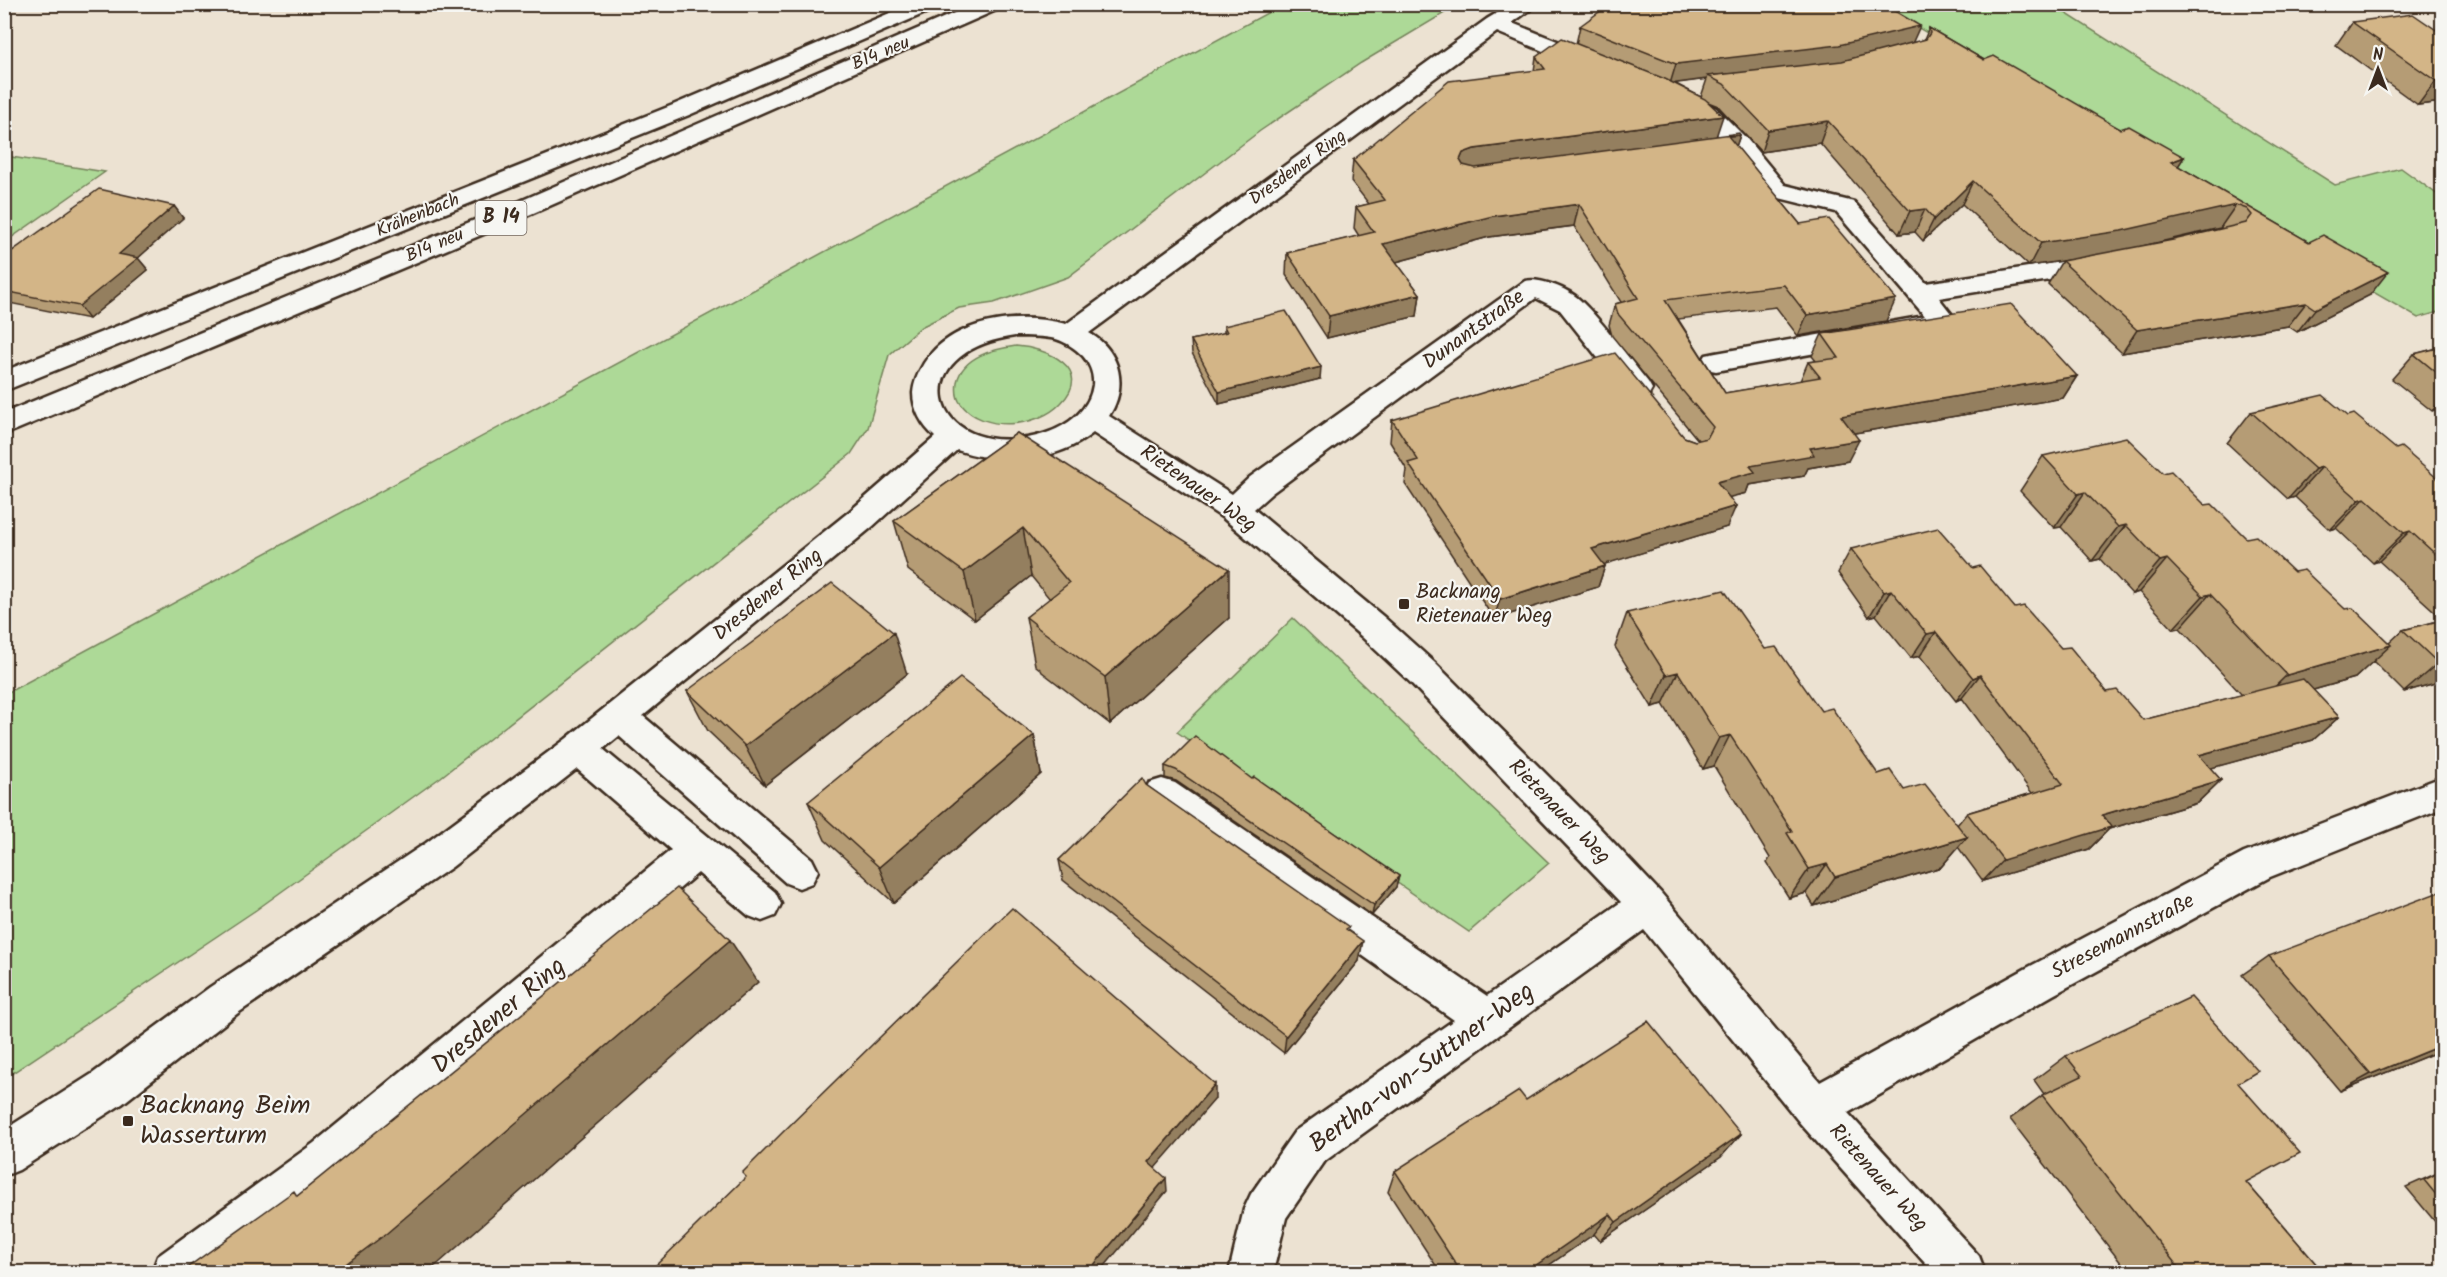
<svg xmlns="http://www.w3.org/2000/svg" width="2447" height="1277" viewBox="0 0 2447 1277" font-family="Kalam,sans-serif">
  <rect width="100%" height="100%" fill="#ece2d2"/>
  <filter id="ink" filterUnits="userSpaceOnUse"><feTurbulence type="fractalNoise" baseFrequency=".0167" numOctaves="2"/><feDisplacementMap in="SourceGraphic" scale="12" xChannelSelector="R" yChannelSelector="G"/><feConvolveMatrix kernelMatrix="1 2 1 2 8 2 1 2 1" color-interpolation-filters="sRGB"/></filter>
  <g filter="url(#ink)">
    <path fill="#add997" stroke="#74825a" stroke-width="1.5" d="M1432,5l16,6 -87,52 -101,68 -192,146 -74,26 -35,5 -38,19 -32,28 -21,73 -17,26 -410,323 -185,133 -251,168v-384l1277,-689z
      M1879,5h174l282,180 66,-17 41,30v113l-24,7z
      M5,156l100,16 -100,70z
      M1016,346c30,2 79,22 45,57 -23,25 -78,30 -100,1 -5,-6 -5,-15 -4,-22 6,-26 37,-33 59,-36z
      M1293,618l256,245 -80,69 -292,-200z"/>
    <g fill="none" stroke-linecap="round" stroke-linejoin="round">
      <g stroke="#3b2a1e" stroke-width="5">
        <path id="minor" d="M911,4h29l-3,4 -248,107 -685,276v-20l669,-266z
          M1512,4h26l-26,19 88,35 3,5 -3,5 -8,2 -8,-2 -87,-36 -408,301c32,18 39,54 20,83l123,78 18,-17 275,-196c14,-4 44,8 55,19 25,24 46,55 68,82l4,7 -4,7 -10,3 -10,-3 -68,-86 -24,-12 -264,195 -18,16 131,109 50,45 162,162 64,68 159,189 205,-113 219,-116 198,-76v31l-172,69 -217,118 -205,118 131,143 6,16h-52l-133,-149 -156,-193 -319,231 -39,57 -13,54h-44l15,-63 7,-15 44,-63 159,-111 -305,-215 -5,-11 5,-11 13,-4 13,4 312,213 134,-94 -210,-219 -50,-47 -138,-118 -130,-85c-38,30 -92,32 -136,17l-85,77 -229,189 169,143 6,12 -6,12 -13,5 -13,-5 -167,-147 -16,13 172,143 6,12 -6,12 -13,5 -13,-5 -51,-43 -354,300 -133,99h-59l6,-16 156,-113 357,-293 -94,-81 -125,98 -214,146 -116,91 -103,66 -15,6v-46l88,-56 118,-87 216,-144 140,-104 284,-228 85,-74c-13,-11 -22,-28 -22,-44 1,-11 5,-20 11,-30 28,-44 95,-51 142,-39l421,-305zM1015,336c13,0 28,0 41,3 10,3 20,10 27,17 7,8 11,19 10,29 -7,49 -82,65 -121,48 -34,-15 -42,-52 -12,-76 16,-13 35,-18 55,-21z
          M1684,94l32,14 31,31 38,46 69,17 72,81 173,-27 9,2 4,6 -4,6 -9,2 -160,26 18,23 -3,6 -10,3 -228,41 -10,-2 -4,-7 4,-7 10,-2 209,-37 -89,-104 -69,-17 -36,-46 -31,-31 -24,-12 -3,-5 3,-5z"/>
      </g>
      <g stroke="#3b2a1e" stroke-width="5">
        <path id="major" d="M975,4h29l-3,4 -479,210 -518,217v-22l500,-205z"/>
      </g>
      <use href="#minor" fill="#f6f6f2" fill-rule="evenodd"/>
      <use href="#major" fill="#f6f6f2" fill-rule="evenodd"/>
    </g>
    <path fill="#b59c74" stroke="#3b2a1e" stroke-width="1.5" fill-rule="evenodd" d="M2352,22l90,12v68l-24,3 -82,-60z
      M1580,26l333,17 11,-3 5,-12 55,32 136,69 64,28 -6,9 131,76 61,53 -73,37 -9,-6 -166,27 -74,-69 14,-23 15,-3 -48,8 -67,-62 -39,37 -8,-9 -16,2 -79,-91 -59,9 -43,-46 -10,-4 9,34 23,-1 -4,11 64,78 86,97 -88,15 -22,-29 -98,12 47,74 75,-12 8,-19 8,-1 -4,-5 10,-22 255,42 -14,22 -209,35 -6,28 -40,7 -4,8 -55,9 -3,8 -17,4 -2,30 -123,37 1,2 -7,21 -104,32 -89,-135 2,-14 -17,-28 2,-22 292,17 11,4 3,-1 -86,-104 -3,-11 6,-21 6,-2 -47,-76 -85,11 -93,25 24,32 -3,22 -90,22 -41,-63 1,-22 72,-17 -5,-8 2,-21 13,-3 -18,-23 2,-21 181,-89 2,-14 40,-13zM1707,79l-6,18 -27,-14zM2220,228h2l-49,12 -38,8z
      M174,206l9,12 -45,40 10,12 -59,49 -85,-17v-45z
      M1224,326l96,53 -101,25 -27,-51 -1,-13 33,-7z
      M2442,347v66l-5,-4 -5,2 -40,-32 22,-25z
      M2251,412l97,4 90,63 4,-1v140l-63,-57 -6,2 -37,-35 -6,2 -35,-33 -7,2 -61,-56z
      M1017,433l212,185 -119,106 -68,-52 -1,-2 -6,-5 -9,-48 24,-18 -19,-23 -56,44 -67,-50 -14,-49z
      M2043,456l120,17 42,32 41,33 99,71 44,34 14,-13 39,-10v61l-38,11 -31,-31 -18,17 -42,12 26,27 -26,23 -103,28 11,12 -24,23 -88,26 -20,20 -106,32 -25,-34 -17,20 -127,39 -8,-13 -17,5 -22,-35 3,-5 -56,-92 -11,3 -40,-65 -11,3 -37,-60 12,-34 138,36 113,125 26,16 53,35 10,-12 65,-20 -70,-95 -6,3 -36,-45 -9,2 -35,-43 -7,2 -31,-44 13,-24 122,19 42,40 46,40 46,44 36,28 99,-25 -62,-67 -7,1 -34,-37 -7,2 -32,-35 -8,2 -31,-34 -7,1 -34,-37z
      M907,674l-142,111 -57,-54 -21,-40z
      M1034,735l7,39 -147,129 -69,-63 -17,-38z
      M1165,766l87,13 147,97 -3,11 -24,28 -196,-134 -11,-3z
      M1146,785l202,146 11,30 -75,92 -221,-173 -4,-20z
      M2269,956l173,94 -102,41 -98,-116z
      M2066,1056l172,27 8,99 77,90h-195l-118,-153 34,-25 -10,-14z
      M1526,1100l215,34 -20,23 -121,84 -6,-7 -55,38h-99l-52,-80 7,-21z
      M2442,1171v59l-36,-43z"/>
    <path fill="#947f5e" stroke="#3b2a1e" stroke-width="1.5" d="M1920,26l-9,20 -79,19 -124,11 -1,3 -37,5 6,-20z
      M2442,80v22l-24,3 18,-24z
      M1723,116l-7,21 -256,37v-14l3,-7 11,-4z
      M1828,121l-8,22 -59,9 7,-22z
      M1740,135l-7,21 -5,-20z
      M2184,157l-14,22 1,-17z
      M1973,181l-11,23 -39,37 11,-22z
      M1579,204l-5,22 -85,11 -108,29 2,-22 110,-28z
      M2236,205l-16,23 -112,26 -79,12 12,-23z
      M174,206l9,12 -46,41 1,-1 10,12 -59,49 -10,-13 40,-52z
      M1925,209l-10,23 -16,2 11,-23z
      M2388,272l-18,23 -73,37 18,-23z
      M1420,294l-3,22 -90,22 2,-22z
      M1896,299l-10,22 -88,15 9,-21z
      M2306,303l-18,23 -166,27 15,-23z
      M1321,367l-1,12 -101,25v-12z
      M2077,376l-14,22 -232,39 10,-21z
      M2442,399v5l-5,5 -5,2z
      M1859,440l-11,21 -40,7 -4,8 -55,9 -3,8 -38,10 9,-21 33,-16 60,-18z
      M2322,467l-27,30 -7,2 27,-30z
      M2085,492l-24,35 -7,1 24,-34z
      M2365,498l-29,30 -6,2 29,-30z
      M1736,506l-9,21 -141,43 6,-21z
      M2126,525l-26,34 -8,2 26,-34z
      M1023,528l8,48 -56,44 -11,-48z
      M2410,531l-31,30 -6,2 31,-30z
      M2167,559l-28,33 -7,2 28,-33z
      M1605,566l-7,21 -104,32 6,-20z
      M1229,569v49l-119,106 -5,-47z
      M1891,590l-15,25 -7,2 15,-25z
      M2210,594l-30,34 -7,1 30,-33z
      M1936,632l-16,24 -9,2 16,-24z
      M894,633l13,41 -142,111 -20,-39z
      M2391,645l-36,33 -101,29 33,-32z
      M2442,662v19l-38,11 34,-29z
      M1678,672l-15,32 -11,3 14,-32z
      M1980,675l-18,23 -6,3 17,-23z
      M2339,717l-26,23 -138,38 24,-23z
      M1034,735l7,39 -147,129 -15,-36z
      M1730,735l-16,31 -11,3 16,-31z
      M2221,780l-24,23 -88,26 -20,20 -106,32 20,-21 99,-45z
      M1967,837l-26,30 -127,39 21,-29z
      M1827,864l-21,29 -17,5 20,-29z
      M1399,876l-3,11 -24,28 2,-10z
      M730,940l28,42 -319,281 -12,9h-92z
      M1363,941l-4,20 -75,92 2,-17z
      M2442,1045v5l-102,41 31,-17z
      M1215,1084v15l-66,76 -1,-13z
      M1741,1134l-20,23 -121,84 16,-19z
      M1166,1178l1,13 -67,81h-12z
      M1610,1214l-16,20 -55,38h-13z"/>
    <path fill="#d3b587" stroke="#3b2a1e" stroke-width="1.5" d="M1622,4h261l37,22 -81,19 -163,19 -96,-38 26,-19z
      M2413,14l29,20v46l-6,1 -84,-59z
      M1929,28l55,32 10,-4 126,73 9,-3 55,31 -13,5 138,80 14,-7 65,37 -73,37 -9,-6 -169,27 -75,-69 111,-21 73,-17 6,-8 -5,-6 -11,-4 -115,26 -80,12 -68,-62 -39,38 -9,-10 -15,2 -82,-90 -60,9 -44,-46 -16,-8 134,-15 84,-22 4,-6z
      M1562,38l103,41 40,20 18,17 -249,33 -11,4 -3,7 3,5 12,3 264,-35 1,2 -12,1 72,88 29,-5 67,80 -89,16 -23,-30 -119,15 60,93 95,-16 -12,-15 31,-4 -17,-24 189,-30 66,72 -236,40 18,24 -49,8 4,7 -64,11 5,6 -38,10 19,24 -144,43 13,17 -105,33 -92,-136 10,-3 -26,-40 223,-67 69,84 11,4 12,-3 6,-11 -95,-113 -3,-10 23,-6 -59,-94 -86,12 -110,28 37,50 -91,22 -42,-63 87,-21 -18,-25 29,-7 -32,-40 96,-79 96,-12 -9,-12z
      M99,189l75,17 -55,48 19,4 -59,48 -75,-15v-34z
      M1286,311l35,56 -102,25 -28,-52 36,-8 -3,-6z
      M2442,347v30l-28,-23z
      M2323,395l25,21 6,-2 42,35 5,-2 37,32 4,-1v82l-32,-29 -6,2 -39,-35 -6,2 -37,-33 -7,2 -64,-57z
      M1017,433l212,136 -124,108 -71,-52 1,-1 -9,-7 43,-34 -46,-55 -59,44 -70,-51z
      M2126,437l37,36 8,-2 34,34 7,-1 34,34 10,-2 38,36 10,-2 41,39 8,-1 38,37 -104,30 -77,-81 -7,2 -36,-37 -7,2 -34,-36 -8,2 -33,-35 -7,2 -35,-38z
      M1938,528l35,40 7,-2 35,42 9,-2 37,42 9,-1 37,45 10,-2 26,30 160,-41 36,38 -140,38 22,25 -119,35 9,12 -108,33 -36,-47 96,-29 -83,-109 -7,3 -37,-46 -9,2 -36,-44 -7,2 -33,-43z
      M832,583l62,50 -149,113 -58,-55z
      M1724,590l41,59 11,-2 45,64 11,-3 46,66 12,-4 14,20 21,-6 42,53 -132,40 -8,-13 -18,5 -22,-36 5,-2 -62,-96 -11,3 -41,-66 -12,3 -39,-62z
      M2442,620v42l-4,1 -35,-33z
      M960,678l74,57 -155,132 -71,-65z
      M1195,736l57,43 2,-2 86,60 1,-1 58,40 -25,29 -198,-135 -11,-4z
      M1142,778l4,7 203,142 -3,2 17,12 -77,95 -227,-176z
      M677,888l53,52 -343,293 -52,39h-154l113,-81 3,5z
      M2442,891v154l-71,29 -102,-118z
      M1012,908l203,176 -67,78 18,16 -78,94h-439l97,-95 -4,-4 44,-44z
      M2191,997l67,74 -20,12 62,70 -54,29 77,90h-141l-140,-177 40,-19 -16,-20z
      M1648,1021l93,113 -125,88 -6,-8 -84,58h-65l-66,-101 124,-80 7,9z
      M2442,1171v31l-18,-22z"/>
  </g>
  <g fill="#3b2a1e" stroke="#f6f6f2" stroke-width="2">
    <rect x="1398" y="598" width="12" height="12" rx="3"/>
    <rect x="122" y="1115" width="12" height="12" rx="3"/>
  </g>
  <g text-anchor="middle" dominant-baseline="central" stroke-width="4.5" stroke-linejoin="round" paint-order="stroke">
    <g font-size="18" fill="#3b2a1e" stroke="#f6f6f2">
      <text transform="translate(881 54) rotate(-23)">B14 neu</text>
      <text transform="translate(1298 168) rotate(-36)">Dresdener Ring</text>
      <text transform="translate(418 216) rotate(-22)">Krähenbach</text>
      <text transform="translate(435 246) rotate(-23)">B14 neu</text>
    </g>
    <rect fill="#f6f6f2" stroke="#73675e" stroke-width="1.5" x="475.5" y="201" width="51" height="34" rx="4.5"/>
    <g font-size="20" font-weight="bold" fill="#3b2a1e">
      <text x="501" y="218">B 14</text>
    </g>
    <g font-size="21" fill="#3b2a1e" stroke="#f6f6f2">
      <text transform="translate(1474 330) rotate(-36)">Dunantstraße</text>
      <text transform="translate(1198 489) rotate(35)">Rietenauer Weg</text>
      <text transform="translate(768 595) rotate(-39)">Dresdener Ring</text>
      <text transform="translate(1559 812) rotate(46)">Rietenauer Weg</text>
      <text transform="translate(2123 937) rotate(-28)">Stresemannstraße</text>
      <text transform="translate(1878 1178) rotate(48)">Rietenauer Weg</text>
    </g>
    <g font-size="21" fill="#3b2a1e" stroke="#f6f6f2" text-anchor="start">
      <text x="1416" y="592">Backnang<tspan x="1416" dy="24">Rietenauer Weg</tspan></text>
    </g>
    <g font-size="26" fill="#3b2a1e" stroke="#f6f6f2">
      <text transform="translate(499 1016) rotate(-40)">Dresdener Ring</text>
      <text transform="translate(1422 1068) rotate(-36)">Bertha-von-Suttner-Weg</text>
    </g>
    <g font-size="26" fill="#3b2a1e" stroke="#f6f6f2" text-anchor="start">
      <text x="140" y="1106">Backnang Beim<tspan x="140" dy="30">Wasserturm</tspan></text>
    </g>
  </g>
  <rect width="2447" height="1277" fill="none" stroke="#f6f6f2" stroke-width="24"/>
  <rect x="12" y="12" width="2423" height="1253" fill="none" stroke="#3b2a1e" stroke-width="2" filter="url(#ink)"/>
  <g transform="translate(2378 69)" stroke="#f6f6f2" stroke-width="4.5" paint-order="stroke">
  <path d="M0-4.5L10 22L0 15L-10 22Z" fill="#3b2a1e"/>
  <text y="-9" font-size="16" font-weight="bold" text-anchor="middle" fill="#3b2a1e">N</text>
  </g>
</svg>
